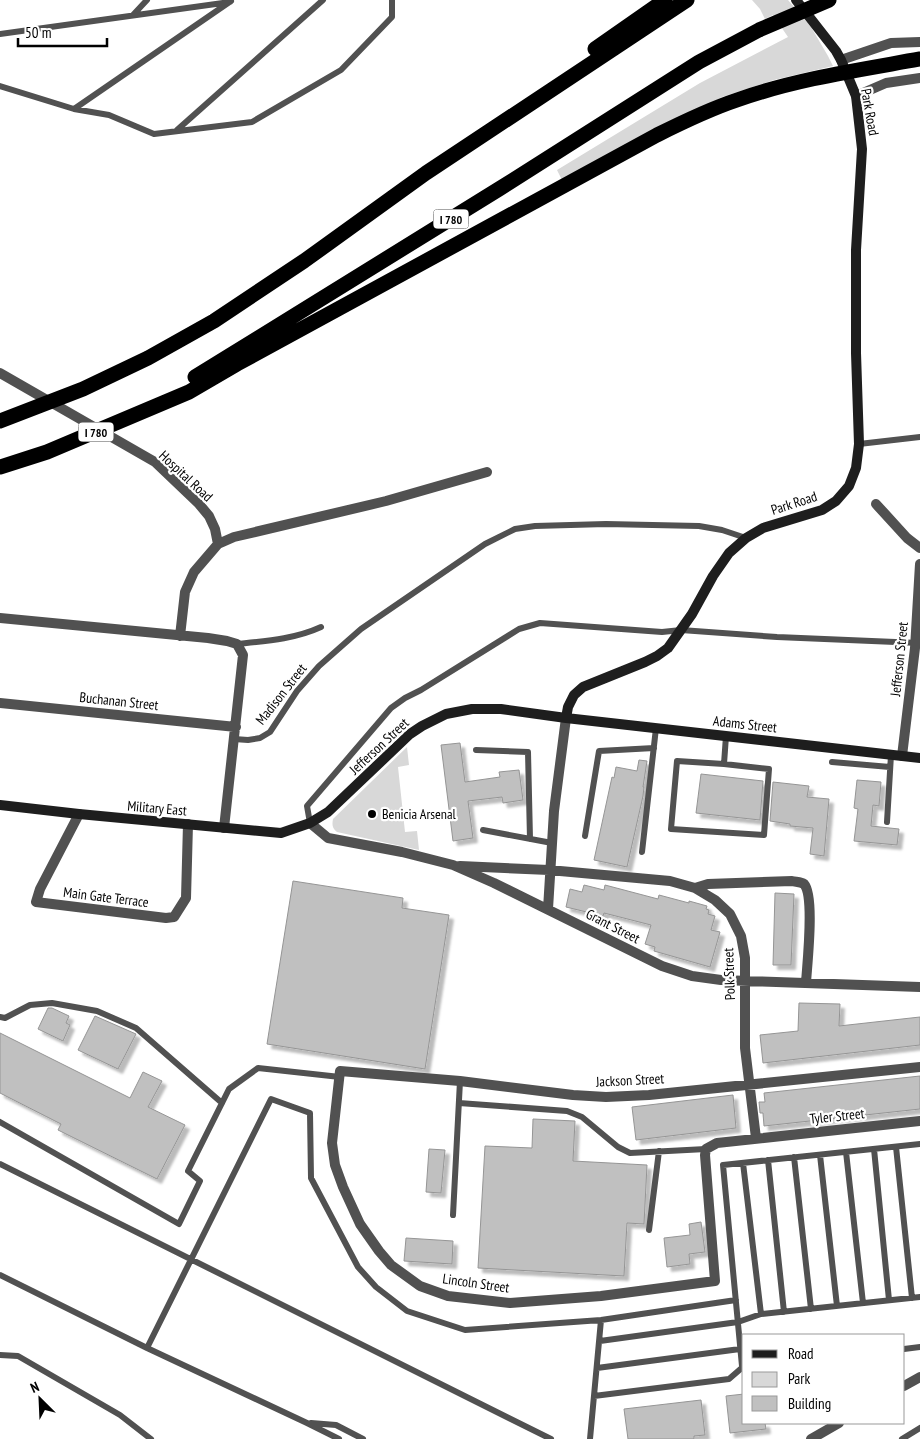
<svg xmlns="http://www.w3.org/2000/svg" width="920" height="1439" viewBox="0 0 920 1439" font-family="'PT Sans Narrow',sans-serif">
  <defs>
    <filter id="shadow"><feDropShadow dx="4.5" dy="4.5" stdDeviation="1" flood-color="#0004"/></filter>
  </defs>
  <rect width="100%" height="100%" fill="#fff"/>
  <path fill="#d8d8d8" d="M752,0h36l23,27 17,29 5,10 -59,14 -52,17 -160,83 -5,-10 143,-87 88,-46 -15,-22 -8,4 -5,-10z
    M407,747l2,18 -11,2 7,65 12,-1 2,19 -82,-18c-5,-4 -5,-7 -4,-13z"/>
  <path fill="#c0c0c0" stroke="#959595" filter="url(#shadow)" d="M460,743l5,39 35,-5 -1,-5 20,-2 4,30 -20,3 -1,-6 -34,4 5,37 -20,3 -12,-96z
    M639,760l8,1 -4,26h1l-1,9 -16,71 -33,-7 18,-83 2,1 2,-11 21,4z
    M701,774l62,7 -3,39 -64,-7z
    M857,780l24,2 -2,24 -6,-1 -2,21 28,3 -2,16 -43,-4 4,-32 -4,-1z
    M773,782l36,4 -2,11 22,2 -5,57 -14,-2 3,-26 -23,-2v-2l-20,-3z
    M293,881l110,17 -1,10 47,7 -24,154 -158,-25z
    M584,885l20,5 1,-5 53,14 1,-4 30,8v-2l18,5 -1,3 3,1 -1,4 7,2 -4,14 9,2 -10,35 -56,-16 1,-4 -10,-3 6,-19 -47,-12 -1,3 -37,-9 4,-18 12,3z
    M775,893l19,1 -3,71h-18z
    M799,1003l41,1 -1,22 81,-9v28l-157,18 -3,-28 38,-4z
    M48,1008h4l17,8 -3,7 4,2 -7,16 -25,-12z
    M95,1016l41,18 -18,35 -40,-19z
    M0,1033l130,65 13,-26 19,9 -14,26 37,18 -28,54 -99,-49 3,-6 -61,-31z
    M920,1076v33l-156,17 -1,-13h-3l-1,-11h6l-1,-9z
    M733,1095l3,33 -100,12 -4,-33z
    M533,1119l42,2 -2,40 74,4 -3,59 -17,-1 -3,53 -146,-8 7,-122 47,2z
    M429,1149l16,1 -4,43 -15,-1z
    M701,1222l4,30 -16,2 1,10 -23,3 -3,-29 26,-3 -1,-11z
    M406,1238l47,3 -1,23 -48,-3z
    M744,1394v29h21l1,6 -36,4 -4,-37z
    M701,1400l4,35 -11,1v3h-66l-4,-30z"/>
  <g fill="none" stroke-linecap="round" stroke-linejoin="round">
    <path stroke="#515151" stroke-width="6" d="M133,15l14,-15
      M0,34l230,-32
      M0,86l74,23 157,-108
      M74,109l35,6 45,19 98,-12 89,-52 51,-53v-17
      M177,130l146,-130
      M859,444l61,-7
      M237,644c29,-3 58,-5 84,-17
      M234,739l14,1 12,-2 10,-6 27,-41 22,-25 42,-37 124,-85 30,-15 20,-3 71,-2 93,2 23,4 24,8
      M476,750l52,2 2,87
      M832,762l58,5
      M724,764l45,5 -5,66 -93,-6 6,-68 47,3 2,-28
      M887,822l4,-67
      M310,823l-3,-17 84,-98 14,-10 16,-8 98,-61 21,-6 122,9 19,-2 96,7 142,6
      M483,830l69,13
      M585,836l14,-85 55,-3
      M642,852l14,-124
      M0,1017l5,1 25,-13 22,-2 45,8 39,17 86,75
      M459,1103l108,8 15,6 36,30 12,6 76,-4
      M0,1122l179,102 21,-43 -12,-10 41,-82 29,-21 82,9
      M896,1147l16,151
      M874,1149l15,151
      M846,1152l17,151
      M820,1155l17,151
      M794,1157l17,152
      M768,1160l16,152
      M743,1163l18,151
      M0,1164l551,275
      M453,1215l7,-134
      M649,1230l10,-79
      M0,1275l147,73 160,75 32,16
      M600,1341l138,-19 23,-8 159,-17
      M147,1348l124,-249 39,14 1,65 47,89 18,20 31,24 58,19 136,-10 135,-20
      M904,1349l16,-2
      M0,1355l18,1 102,59 31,24
      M742,1366l-19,-201 197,-21
      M597,1368l143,-19
      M594,1396l135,-17 15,-13
      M311,1423l25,2 27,14
      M590,1439l11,-119
      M902,1439l18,-11"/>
    <path stroke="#515151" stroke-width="10" d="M841,60l50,-17 29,-1
      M856,96l30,-13 34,-5
      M0,373l155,89 44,42 10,12 6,13 3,15
      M876,504l31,34 13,10
      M0,618l208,20 19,3 10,3 6,11 -19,173
      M180,636l5,-44 9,-20 24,-28 16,-7 152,-36 101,-29
      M0,703l236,24
      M902,756l13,-108 5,-84
      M79,814l-39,75 -4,13 130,16 8,-1 12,-19 2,-74
      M310,823l18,15 74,14 51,13 41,18 168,83 30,10 29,4 199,7
      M460,866l89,4 121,11 25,7 20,12 15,14 11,22 4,22v90l11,90
      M695,888l13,-4 84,-3c4,1 9,1 12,3 11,12 3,81 2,99
      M548,909l6,-98 12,-93
      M920,1067l-271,28 -43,2 -33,-2 -113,-14 -120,-10 -8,72 3,22 8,22 17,37 19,27 12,14 29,21 28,10 62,7 91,-7 114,-15 -10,-126 1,-6 11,-6 203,-22
      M904,1386l16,-9
      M811,1439l28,-16"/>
    <path stroke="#1e1e1e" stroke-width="10" d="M566,718l2,-11 6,-12 9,-8 62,-25 12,-6 11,-8 24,-34 21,-38 16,-23 17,-15 17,-10 59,-18 14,-9 13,-15 7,-18 3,-24 -3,-91v-103l6,-101 -6,-53 -15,-36 -5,-9 -40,-51
      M0,805l79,9 202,19 29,-10 18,-11 82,-78 12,-8 24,-12 26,-5h29l65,9 354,40"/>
    <path stroke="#000" stroke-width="15" d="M595,49l70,-49
      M195,377l304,-188 200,-127 60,-32 70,-30
      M0,421l83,-32 65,-31 66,-37 90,-60 122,-88 261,-173
      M0,467l47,-15 142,-60 48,-28 420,-229c26,-13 53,-26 80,-35 59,-21 122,-30 183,-41"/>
  </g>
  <circle fill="#000" stroke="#fff" stroke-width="2" cx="372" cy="814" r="5"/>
  <g text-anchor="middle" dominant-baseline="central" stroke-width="4.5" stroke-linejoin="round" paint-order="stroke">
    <g fill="#fff" stroke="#4c4c4c" stroke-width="1">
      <rect x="433.5" y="209.5" width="35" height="19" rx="4"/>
      <rect x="78.5" y="422.5" width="35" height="19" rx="4"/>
    </g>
    <g font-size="12" font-weight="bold" fill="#000">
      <text x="451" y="219">I 780</text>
      <text x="96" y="432">I 780</text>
    </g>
    <g font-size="14" fill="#000" stroke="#fff">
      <text transform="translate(870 112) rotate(80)">Park Road</text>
      <text transform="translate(186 476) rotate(43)">Hospital Road</text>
      <text transform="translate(794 503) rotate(-18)">Park Road</text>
      <text transform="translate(899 659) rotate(-84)">Jefferson Street</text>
      <text transform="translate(281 694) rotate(-52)">Madison Street</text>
      <text transform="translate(119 701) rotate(6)">Buchanan Street</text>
      <text transform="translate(745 724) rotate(6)">Adams Street</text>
      <text transform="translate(379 746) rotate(-43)">Jefferson Street</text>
      <text transform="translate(157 808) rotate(5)">Military East</text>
      <text transform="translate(106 897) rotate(7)">Main Gate Terrace</text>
      <text transform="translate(613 926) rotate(27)">Grant Street</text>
      <text transform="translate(729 974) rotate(-92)">Polk Street</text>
      <text transform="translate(630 1080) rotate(-3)">Jackson Street</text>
      <text transform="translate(837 1116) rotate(-6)">Tyler Street</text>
      <text transform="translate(476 1283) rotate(8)">Lincoln Street</text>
    </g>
    <g font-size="14" fill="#000" stroke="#fff" text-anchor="start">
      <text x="382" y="814">Benicia Arsenal</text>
    </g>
  </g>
  <rect x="742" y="1334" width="162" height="90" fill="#ffffff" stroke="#999999"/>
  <rect x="752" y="1350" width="25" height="8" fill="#1e1e1e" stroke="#999999"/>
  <text x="788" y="1359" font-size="15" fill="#000000">Road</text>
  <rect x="752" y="1372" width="25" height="15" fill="#d8d8d8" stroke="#999999"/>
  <text x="788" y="1384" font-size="15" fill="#000000">Park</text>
  <rect x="752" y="1396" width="25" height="15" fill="#c0c0c0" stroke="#999999"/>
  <text x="788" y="1409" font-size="15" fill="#000000">Building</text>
  <g transform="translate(40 1399) rotate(336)" stroke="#ffffff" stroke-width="4" paint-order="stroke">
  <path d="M0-4L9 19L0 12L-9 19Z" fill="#000000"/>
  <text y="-8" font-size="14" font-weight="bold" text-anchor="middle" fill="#000000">N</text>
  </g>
  <path d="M18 38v8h89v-8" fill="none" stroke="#000000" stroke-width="2.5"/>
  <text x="25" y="38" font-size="15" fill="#000000" stroke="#ffffff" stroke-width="4" paint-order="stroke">50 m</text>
</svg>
